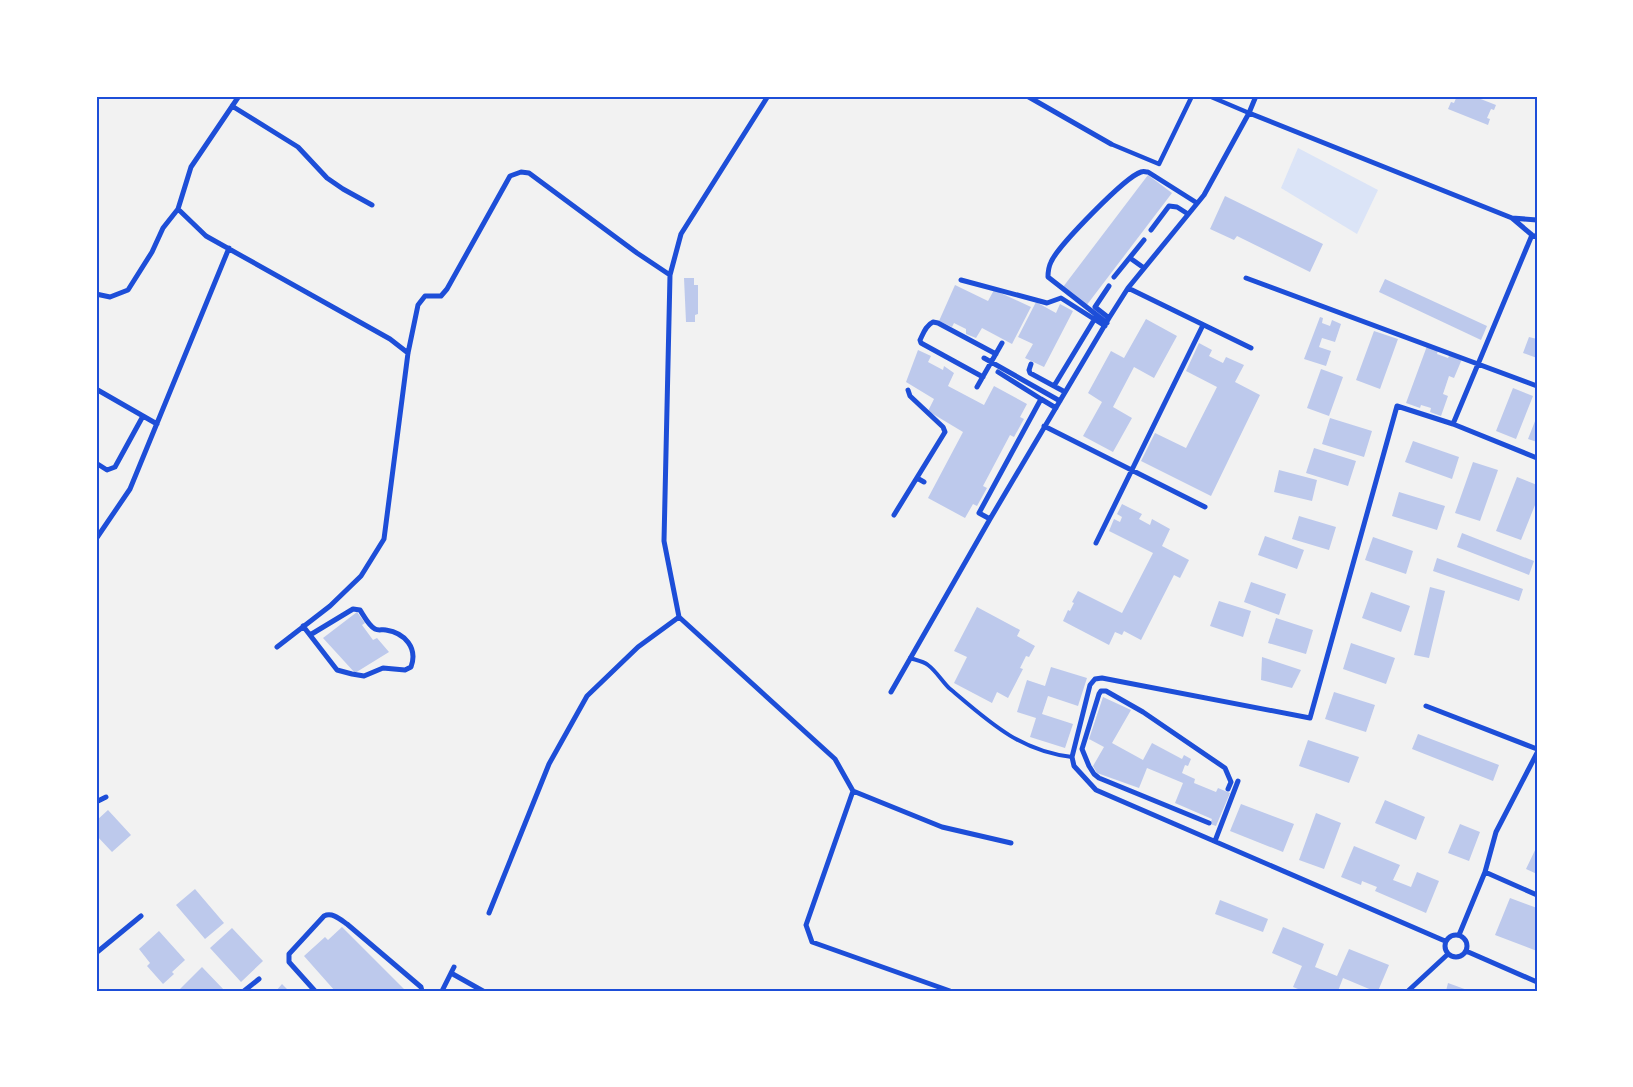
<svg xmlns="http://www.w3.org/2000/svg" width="1633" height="1087" viewBox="0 0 1633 1087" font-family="'Libre Baskerville',serif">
  <rect width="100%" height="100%" fill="#f2f2f2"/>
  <path fill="#dbe4f7" d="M1298,148l80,42 -21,44 -76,-46z"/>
  <path fill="#bdc9ec" d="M1457,96h16l23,9 -2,5 -3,-1 -4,9 3,1 -2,6 -40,-16 3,-7 3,1z
    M1148,175l24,18 -86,113 -23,-19z
    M1225,196l98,48 -13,28 -73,-36 -3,4 -24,-11z
    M684,278h10v7h4v29l-3,1v7h-9z
    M1385,279l102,47 -6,14 -102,-48z
    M955,285l33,16 6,-11 37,17 -19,37 -30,-16 -6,10 -10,-4v-5l-12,-6 -2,4 -13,-6z
    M1036,302l20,11 4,-9 13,7 -29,56 -19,-9 8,-14 -15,-7z
    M1320,317l3,1 -1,5 8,3 2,-6 9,4 -6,18 -13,-4 -3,9 12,4 -5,15 -22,-7z
    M1146,319l31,17 -23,42 -20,-11 -21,40 19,11 -19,34 -30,-16 19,-34 -14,-9 23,-42 13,7z
    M1374,331l24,8 -18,50 -24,-9z
    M1529,337l8,2v19l-14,-5z
    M1199,343l13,7 -3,6 14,7 3,-6 18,8 -9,17 25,13 -49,101 -70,-35 14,-28 31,15 31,-61 -31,-16z
    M1427,346l11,4 -1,4 11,4 2,-4 12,5 -8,19 -5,-2 -6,18 5,2 -7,20 -11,-4 1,-4 -10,-3 -1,3 -14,-5z
    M918,350l13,6 -3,6 15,8 1,-4 10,7 -6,13 36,19 10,-19 33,18 -7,13 4,2 -10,18 -4,-2 -27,51 4,2 -10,18 -4,-2 -8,14 -37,-20 35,-66 -35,-21 6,-12 -28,-17z
    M1321,369l22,8 -14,39 -22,-8z
    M1513,388l20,8 -17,43 -20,-8z
    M1537,416v26l-9,-3z
    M1330,418l42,13 -8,26 -42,-13z
    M1413,441l46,16 -7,22 -47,-17z
    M1314,448l42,13 -8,25 -42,-13z
    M1473,462l25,8 -18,51 -25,-8z
    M1279,470l38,10 -5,21 -38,-9z
    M1517,477l20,8v15l-16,40 -25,-9z
    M1399,492l46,14 -8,24 -45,-14z
    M1122,504l20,10 -3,5 11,6 2,-6 18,10 -8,17 27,14 -9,18 -6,-3 -33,65 -17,-9 -2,4 -7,-3 -6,13 -46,-24 5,-11 2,1 4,-8 -2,-1 6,-11 44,22 31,-60 -44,-22 5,-12 6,3 2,-5 -5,-3z
    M1299,516l37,11 -7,23 -37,-11z
    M1462,533l72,28 -5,14 -72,-28z
    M1265,536l39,14 -7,19 -39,-14z
    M1373,537l40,14 -7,23 -41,-14z
    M1437,558l86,31 -4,12 -86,-30z
    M1251,582l35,12 -7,21 -35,-13z
    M1430,587l15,4 -16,67 -15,-3z
    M1371,592l39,14 -9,26 -39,-14z
    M1219,601l32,10 -8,26 -33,-11z
    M977,607l43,23 -3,6 18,10 -6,11 -3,-1 -6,12 3,1 -15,29 -11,-6 -5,11 -38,-20 13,-26 -13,-6z
    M357,612l8,11 -3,2 11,15 4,-2 12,14 -34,21 -32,-35z
    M1276,618l37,12 -7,24 -38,-11z
    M1351,643l44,15 -9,26 -43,-15z
    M1262,657l39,13 -9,18 -31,-8z
    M1051,667l36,11 -9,28 -30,-10 -6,18 31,10 -8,24 -35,-11 6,-19 -19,-6 10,-32 18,6z
    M1334,692l41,13 -9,27 -41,-13z
    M1103,697l28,13 -19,33 31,17 9,-17 30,16 2,-4 7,4 -3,7 -3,-1 -3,8 13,6 -1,4 22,9 2,-4 12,5 -14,33 -6,-2 2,-5 -37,-16 8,-20 -36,-15 -8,20 -42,-15 -4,-7 11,-19 -15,-8z
    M1418,734l81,31 -6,16 -81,-32z
    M1308,740l51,17 -10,26 -50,-17z
    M1385,800l40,17 -9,23 -41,-17z
    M1241,804l53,20 -11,28 -53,-21z
    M108,810l23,25 -19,17 -16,-17v-14z
    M1316,813l25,10 -17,46 -25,-9z
    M1460,824l20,8 -11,29 -21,-8z
    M1354,846l46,19 -7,15 18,7 6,-15 22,9 -13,32 -51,-22 2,-4 -15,-6 -1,4 -20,-8z
    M1537,846v28l-11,-5z
    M195,889l29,34 -19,16 -29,-34z
    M1510,898l27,10v43l-42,-16z
    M1220,900l48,19 -5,13 -48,-18z
    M342,927l64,64h-71l-31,-35 21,-19 3,3z
    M1283,927l41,17 -9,23 22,9 12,-27 40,16 -11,26h-4l-31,-13 -5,13h-35l-10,-4 9,-21 -30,-13z
    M232,928l31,33 -22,21 -31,-34z
    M159,931l26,29 -13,12 2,2 -11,10 -16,-18 3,-3 -11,-14z
    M202,967l23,24h-47z
    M1448,983l22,8h-24z
    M282,984l7,7h-13z"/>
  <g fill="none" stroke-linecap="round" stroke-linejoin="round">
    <path stroke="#1d4ed8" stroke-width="4" d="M910,658c6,2 13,3 18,7 8,6 14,16 21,23 39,33 70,63 123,69"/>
    <path stroke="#1d4ed8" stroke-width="4.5" d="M1209,96l40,17
      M1111,144l48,20 33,-68"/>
    <path stroke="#1d4ed8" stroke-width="5" d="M239,96l-48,71 -13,42 28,27 184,103 18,14
      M768,96l-87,138 -11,41 -6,266 15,76 156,142 18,32 -47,134 6,17 138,49
      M1027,96l84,48
      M232,106l66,41 29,31 16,11 29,16
      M1249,113l263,105 20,17 5,2
      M1512,218l25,2
      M1151,230l18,-24 8,1 11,7
      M1130,258l14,10
      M1114,277l30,-37
      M1246,278l291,108
      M961,280l86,23 14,-5 44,28
      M1109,286l-14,21 14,11
      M1128,288l123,60
      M96,294l14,3 18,-7 24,-38 11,-24 15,-19
      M1107,323l-59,-46c0,-5 1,-11 3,-15 7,-16 74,-85 90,-90 3,-1 4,0 7,0l49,31
      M984,358l76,43
      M1031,364l-2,6 1,3 35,19
      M983,377l-62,-34 -1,-3c3,-6 6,-15 13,-18l5,1 58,31
      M1054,386l40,-66
      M977,387l25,-44
      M96,389l61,35
      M1041,399l15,9
      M1453,424l79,-189
      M1044,426l161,81
      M96,463l11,7 8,-3 28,-51
      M917,478l7,4
      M894,515l51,-83 -2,-5 -33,-31 -2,-6
      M990,519l-11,-6 62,-114 -43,-27
      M96,539l34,-50 99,-241
      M1096,543l107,-218
      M303,626l34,44 15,4 12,2 19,-8 22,2 6,-3c7,-19 -6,-34 -25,-37 -4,-1 -7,1 -11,-1 -6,-3 -11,-13 -15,-19l-7,-1 -43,26
      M277,647l53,-41 31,-30 23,-37 24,-186 10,-48 7,-9h16l6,-7 63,-113 11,-4 8,1 108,80 33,22
      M891,692l99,-173 119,-201 19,-30 76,-93 45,-82 7,-17
      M1426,706l111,43
      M853,791l89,36 69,16
      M96,802l10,-5
      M1209,823l-110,-45 -5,-4 -5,-8 -7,-17 17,-55 2,-3h5l37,21 82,56 6,14 -3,7
      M1215,841l23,-60
      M1485,872l52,23
      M489,913l60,-149 38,-68 51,-49 41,-30
      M1445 946a11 11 0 1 1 22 0a11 11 0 1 1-22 0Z
      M1459,935l26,-63 11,-40 41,-79
      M1445,941l-349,-151 -22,-24 -2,-9 18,-72 5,-6 7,-1 208,40 87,-312 56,18 84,34
      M1466,951l71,31
      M96,953l45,-37
      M451,973l32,18
      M244,991l15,-12
      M315,991l-26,-29v-8l35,-38c8,-4 16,3 23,8l74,63 1,4
      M442,991l12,-24
      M1408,991l40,-37"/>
  </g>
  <rect width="1633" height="1087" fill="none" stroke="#ffffff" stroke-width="195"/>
  <rect x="98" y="98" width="1438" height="892" fill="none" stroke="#1d4ed8" stroke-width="2"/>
</svg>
